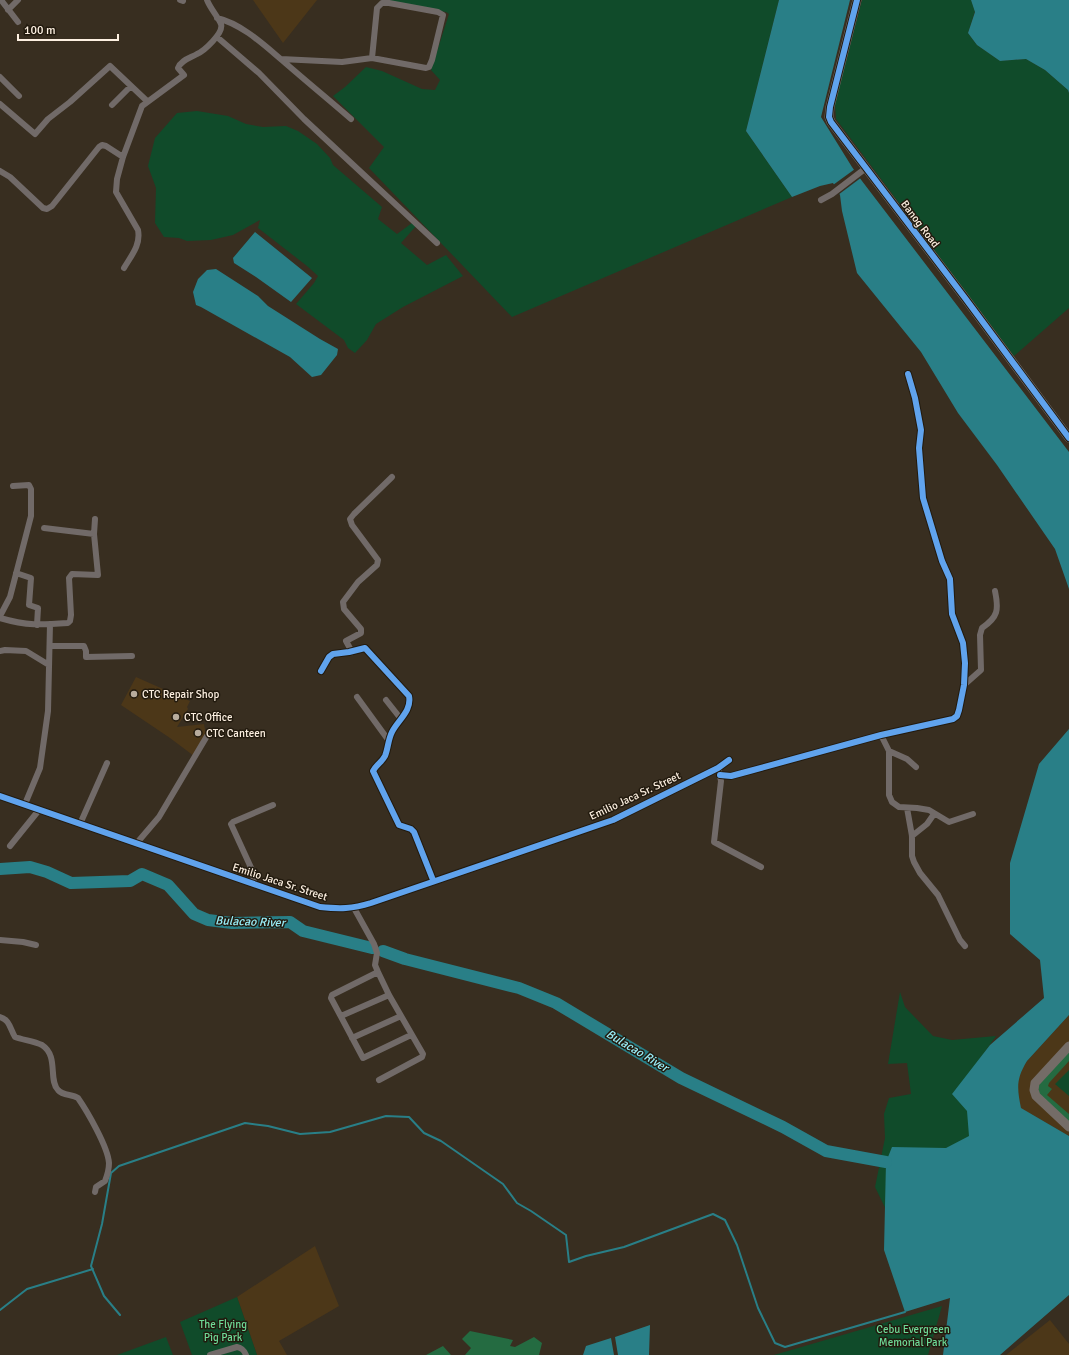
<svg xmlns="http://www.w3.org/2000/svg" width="1069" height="1355" viewBox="0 0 1069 1355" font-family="Signika,sans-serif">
  <rect width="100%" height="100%" fill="#382e20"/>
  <path fill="#4c3718" d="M253,0h64l-34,43z
    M136,677l54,24 -3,6 1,2 -11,18 27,-3 2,11 -12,21 -24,-18 -49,-33z
    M1069,1015v121l-49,-28 -3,-26 5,-13 5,-8z
    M315,1246l24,60 -60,35 8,14h-30l-20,-58z
    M1050,1320l19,24v11h-63z"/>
  <path fill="#104b2a" d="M386,0h393l-33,131 46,66 -280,120 -143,-149 15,-21 -51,-51 12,-9 21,-20 16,4 40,18 13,1 5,-10 -9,-10 18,-56 -3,-2 -60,-10z
    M862,0h109l4,11 -7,22 9,12 23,16 26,-2 19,11 23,20 1,3v215l-55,48 -178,-237 -1,-16z
    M197,111l31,5 18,8 17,3 23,-1 12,5 19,13 13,14 3,7 49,42 -4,12 19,15 15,-11 4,3 -15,17 26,22 19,-10 17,21 -60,31 -27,17 -9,16 -12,13 -7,-5 -4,-8 -48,-36 18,-21 4,-7 -11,-10 -49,-38 2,-8 -27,15 -22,5 -24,1 -8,-3 -15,-1 -9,-14 1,-35 -8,-22 7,-28 22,-25z
    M900,992l5,15 28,29 19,4 44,-4 -37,53 18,39 -82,100 -20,-41 10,-49 -1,-24 5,-16 22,-4 -4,-31 -19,1z
    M1069,1070v26l-14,-12z
    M237,1297l20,58h-65l-12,-33z
    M942,1306l-14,49h-154z
    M166,1337l7,18h-56z"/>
  <path fill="#246b41" d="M1069,1051v10l-20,22 -1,3 4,3 -5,6 22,19v8l-29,-26 -2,-8 2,-5z
    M470,1331l43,9 -3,6 5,1 19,-10 8,6 -3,12h-74l6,-7 -9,-9z
    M443,1346l8,9h-25z"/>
  <path fill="#297f87" d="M779,0h71l-29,117 31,50 10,14 207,271v137l-14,-40 -58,-84 -39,-52 -37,-61 -64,-79 -15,-62 -2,-16 -7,-12 -13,3 -28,11 -46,-66z
    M971,0h98v93l-1,-3 -23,-20 -19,-11 -26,2 -23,-16 -9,-12 7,-21z
    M255,232l57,46 -21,24 -35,-25 -22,-14 -1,-5z
    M216,269l42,27 10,10 52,33 18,10 -1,6 -16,20 -9,2 -22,-20 -89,-50 -5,-2 -3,-13 5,-13 9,-9z
    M1069,729v286l-42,46c-11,18 -10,27 -6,47l48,28v159l-69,60h-57l7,-57 -45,14 -21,-62 2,-88 6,-15 54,1 23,-12 -2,-25 -15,-17 38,-49 54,-47 -4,-38 -30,-26v-71l29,-99z
    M650,1325l-1,30h-31l-3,-18z
    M611,1338l3,17h-31l3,-9z"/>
  <path fill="#382e20" d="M855,169l7,8 -24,18 -5,-10z"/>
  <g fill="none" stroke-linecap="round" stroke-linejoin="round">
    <path stroke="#297f87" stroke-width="2" d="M0,1310l27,-21 66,-20
      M120,1315l-16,-19 -13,-30 11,-42 9,-51 8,-7 126,-43 23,3 32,8 30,-2 56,-16 23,1 15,16 17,8 62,43 14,19 14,8 35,24 3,27 17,-6 38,-9 89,-33 12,6 12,25 21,63 17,35 10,4 120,-35"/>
    <path stroke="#297f87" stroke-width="12" d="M0,869l30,-2 17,5 24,11 59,-2 12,-7 26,11 26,29 14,6 24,3 58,-1 13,9 69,17
      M383,951l22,8 114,29 37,15 125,75 102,49 43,24 60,11"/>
    <path stroke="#716a68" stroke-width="6" d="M1,0l17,22
      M180,0l3,1
      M8,10l10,-10
      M217,18c25,6 47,27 66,43 23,20 46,39 68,58
      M217,37l42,36 45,46 133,124
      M281,59l61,3 30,-4 54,10 3,-1 3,-7 11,-45 -5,-3 -49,-9h-7l-5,5 -5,50
      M0,77l19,19
      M0,104l35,30 13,-15 22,-17 40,-36 37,35
      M112,105l19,-19
      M0,171l10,6 33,31 4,1 5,-3 47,-59 3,-2 4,1 17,11
      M821,200l11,-6 34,-26
      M124,268c7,-12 17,-23 14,-38l-22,-38 1,-13 6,-22 19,-51 42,-31 -6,-7c3,-8 12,-10 19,-14 7,-3 27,-21 24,-30 -3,-7 -11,-16 -14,-24
      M44,528l50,6
      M16,573l15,5 -2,27 9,3 -1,17
      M0,616l10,-19 21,-81v-27l-2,-4 -16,1
      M0,618c27,8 41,7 68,5l2,-2 1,-6 -2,-37 3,-4 26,1 -4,-41 1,-15
      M50,646h34l2,5v6l46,-1
      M0,651l5,-1 21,1 23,14
      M352,652l-6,-11 15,-8v-4l-17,-20 -1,-7 15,-20 19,-17 1,-5 -26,-35 -2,-6 4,-5 38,-37
      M321,671l8,-14 4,-3 16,-2 16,-4 44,48c3,15 -11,24 -17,36 -4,8 -4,17 -7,24 -3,6 -9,9 -12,15l26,54 12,4 3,3 19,48
      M964,685l17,-15 -1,-35 2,-7c16,-11 17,-18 13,-37
      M357,697l32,44
      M386,700l15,19
      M881,735l8,16v44l3,7 7,5 18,1 12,2 20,12 24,-8
      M889,751l18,8 9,8
      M719,771l2,10 -7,61 47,25
      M720,775l11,1 15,-4 135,-37 72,-16 4,-3 2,-6 5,-25 1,-22 -2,-20 -11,-29 -2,-35 -8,-18 -19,-63 -4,-50 2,-18 -6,-32 -7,-24
      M0,796l320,111c20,2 32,2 51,-4l242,-83 105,-52 11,-8
      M25,804l15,-36 8,-57 2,-87
      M907,808l5,28v20l2,6 6,11 18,22 22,45 5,6
      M80,824l27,-61
      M912,836l15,-12 7,-10
      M136,844l23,-27 48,-81
      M10,846l29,-36
      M254,884l-1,-12 -22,-48 2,-2 40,-17
      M354,908l20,36 3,9 -2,12 3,7 11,23 34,59 -1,3 -43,23
      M0,940l23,2 13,3
      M378,972l-46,23 -1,3 32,60 48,-23
      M341,1016l48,-21
      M0,1017c10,3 10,12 15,20 8,3 19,4 27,8 17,11 6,35 16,45 5,6 14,4 20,8 9,13 30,49 31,65 0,6 -2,13 -4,18l-9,6 -1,5
      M352,1038l49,-22
      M210,1355l27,-8c5,1 7,3 9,8"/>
    <path stroke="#746c67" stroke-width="9" d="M857,0l-27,107 -1,10 2,5 134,176 104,140
      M1069,1046l-34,37 -1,7 2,6 33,31"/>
    <g stroke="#221a0e" stroke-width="8">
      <path id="cycleway" d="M857,0l-27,107 -1,10 2,5 134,176 104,140
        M321,671l8,-14 4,-3 16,-2 16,-4 44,48c3,15 -11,24 -17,36 -4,8 -4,17 -7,24 -3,6 -9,9 -12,15l26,54 12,4 3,3 19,48
        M720,775l11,1 15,-4 135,-37 72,-16 4,-3 2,-6 5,-25 1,-22 -2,-20 -11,-29 -2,-35 -8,-18 -19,-63 -4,-50 2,-18 -6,-32 -7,-24
        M0,796l320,111c20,2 32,2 51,-4l242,-83 105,-52 11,-8"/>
    </g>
    <use href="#cycleway" stroke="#60a3ed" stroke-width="6"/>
  </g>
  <g fill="#b8ac9d" stroke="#221a0e" stroke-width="1.5">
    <circle cx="134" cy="694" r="4"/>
    <circle cx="176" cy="717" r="4"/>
    <circle cx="198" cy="733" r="4"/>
  </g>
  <g text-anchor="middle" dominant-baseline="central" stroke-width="3" stroke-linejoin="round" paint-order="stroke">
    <g font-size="11" fill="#fdf0e1" stroke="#221a0e">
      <text transform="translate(920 224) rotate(53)">Banog Road</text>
      <text transform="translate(635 796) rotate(-25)">Emilio Jaca Sr. Street</text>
      <text transform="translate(280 882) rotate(18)">Emilio Jaca Sr. Street</text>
    </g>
    <g font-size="11" fill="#fdf0e1" stroke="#221a0e" text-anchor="start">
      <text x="142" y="694">CTC Repair Shop</text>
      <text x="184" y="717">CTC Office</text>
      <text x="206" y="733">CTC Canteen</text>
    </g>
    <g font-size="11" fill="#6eda97" stroke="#221a0e">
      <text x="223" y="1324">The Flying<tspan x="223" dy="13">Pig Park</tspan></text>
      <text x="913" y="1329">Cebu Evergreen<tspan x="913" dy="13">Memorial Park</tspan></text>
    </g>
    <g font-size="12" font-style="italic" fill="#99eef8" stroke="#221a0e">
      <text transform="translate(250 922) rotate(2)">Bulacao River</text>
      <text transform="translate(637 1051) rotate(31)">Bulacao River</text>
    </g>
  </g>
  <path d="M18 34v6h100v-6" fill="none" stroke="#fdf0e1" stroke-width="2"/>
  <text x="24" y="34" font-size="12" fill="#fdf0e1" stroke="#221a0e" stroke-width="3" paint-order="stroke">100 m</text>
</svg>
